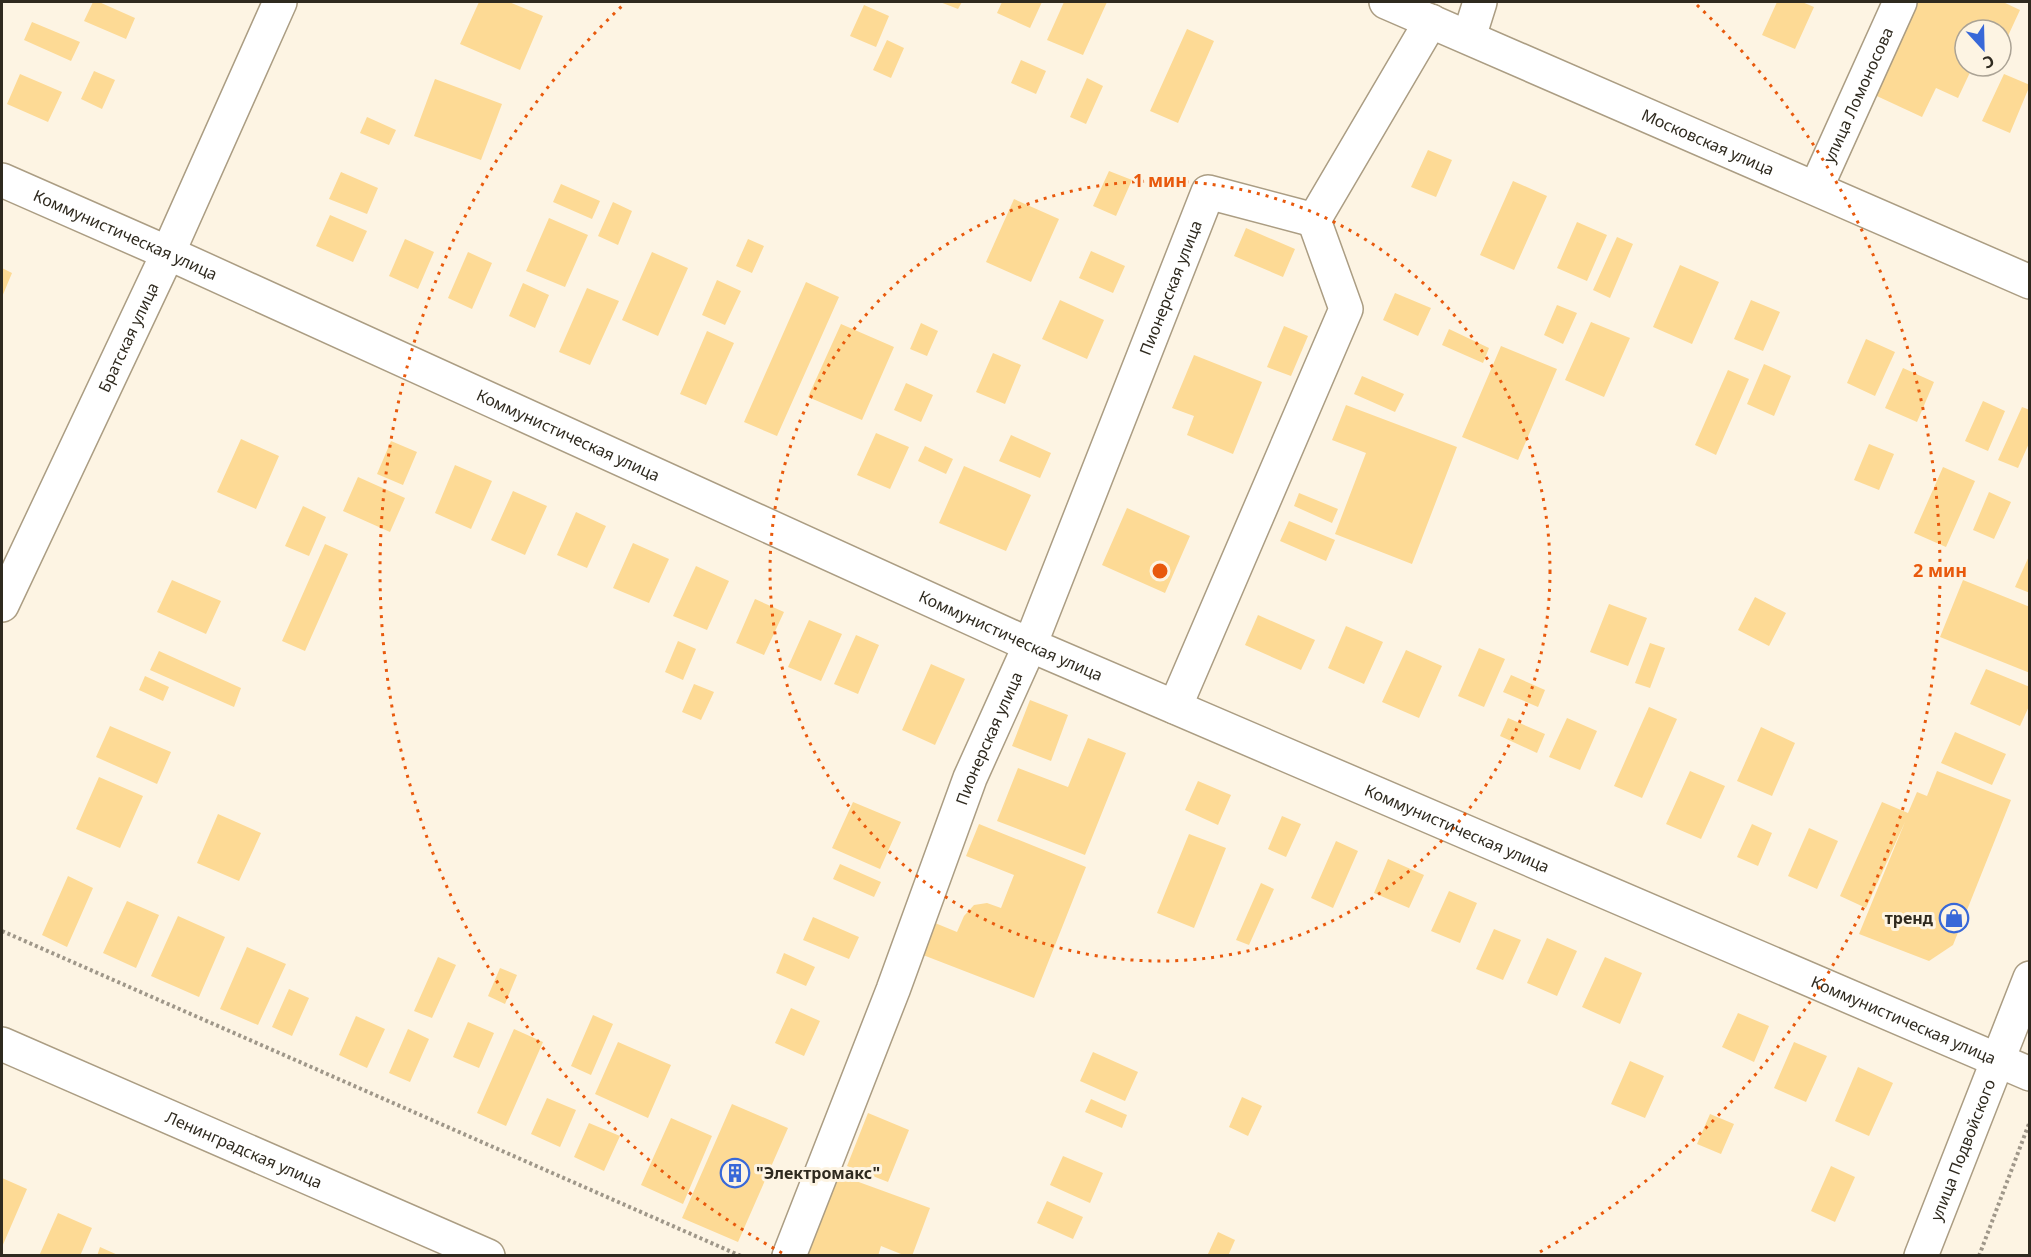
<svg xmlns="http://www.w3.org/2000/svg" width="2031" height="1257" viewBox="0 0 2031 1257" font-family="'Noto Sans',sans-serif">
  <rect width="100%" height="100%" fill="#fdf4e3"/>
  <path fill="#fdda95" d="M93,2h6l36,16 -9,21 -42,-18z
    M479,2h30l34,14 -23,54 -60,-26z
    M940,2h22l-4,7z
    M1002,2h40l-12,26 -33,-15z
    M1064,2h43l-24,53 -36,-15z
    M1777,2h25l12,5 -19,42 -33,-14z
    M1908,2h95l17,8 -19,41v-21h-36v36h8l-15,32 -22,-10 -14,29 -56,-26z
    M864,5l25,11 -13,31 -26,-11z
    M32,22l48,20 -9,19 -47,-21z
    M1187,29l27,12 -36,82 -28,-12z
    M887,40l17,8 -13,30 -18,-8z
    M1021,60l25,11 -10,23 -25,-11z
    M94,71l21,9 -13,29 -21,-10z
    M20,74l42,18 -14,30 -41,-18z
    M2004,74l26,11 -20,48 -28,-12z
    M1087,78l16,8 -17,38 -16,-7z
    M435,79l67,25 -21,56 -67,-24z
    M367,117l29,13 -7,15 -29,-12z
    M1428,150l24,10 -16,37 -25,-10z
    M1109,171l23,9 -16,36 -23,-10z
    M341,172l37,16 -11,26 -38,-15z
    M1513,181l34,15 -33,74 -34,-15z
    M561,184l39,17 -8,18 -39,-17z
    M1014,199l45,20 -28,63 -45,-20z
    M613,202l19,9 -14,34 -20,-9z
    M330,215l37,16 -14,31 -37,-16z
    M549,218l39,17 -23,52 -39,-16z
    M1577,222l30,13 -20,46 -30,-13z
    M1246,228l49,21 -12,28 -49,-21z
    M1617,237l16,7 -23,54 -17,-8z
    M405,239l29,13 -16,37 -29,-13z
    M748,239l16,7 -12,27 -16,-7z
    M1091,251l34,15 -12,27 -34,-15z
    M468,252l24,11 -20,46 -24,-11z
    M652,252l36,16 -30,68 -36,-16z
    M1680,265l39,17 -27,62 -39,-17z
    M2,268l10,5 -10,24z
    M717,280l24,11 -16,34 -23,-10z
    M806,282l33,15 -62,139 -33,-14z
    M523,283l26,12 -14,33 -26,-12z
    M587,288l32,13 -29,64 -31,-13z
    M1395,293l36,15 -13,28 -35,-16z
    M1060,300l44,20 -17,39 -45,-20z
    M1751,300l29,12 -17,39 -29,-12z
    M1557,305l20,8 -14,31 -19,-9z
    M1591,322l39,16 -26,59 -39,-17z
    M921,323l17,8 -11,25 -17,-7z
    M841,324l53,23 -32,73 -54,-23z
    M1284,326l24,10 -17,40 -24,-9z
    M1449,329l40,19 -6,15 -41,-18z
    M707,331l27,12 -28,62 -26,-11z
    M1866,339l29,13 -20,44 -28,-13z
    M1501,346l56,23 -39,91 -56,-23z
    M993,353l28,12 -16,39 -29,-12z
    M1194,355l68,27 -29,72 -46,-19 7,-19 -22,-8z
    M1764,364l27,12 -17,40 -27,-12z
    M1903,368l31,14 -17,40 -32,-14z
    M1728,370l21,9 -33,76 -21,-10z
    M1362,376l42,18 -9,18 -41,-18z
    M906,383l27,12 -12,27 -27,-12z
    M1983,401l22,10 -17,40 -23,-10z
    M1346,405l111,42 -45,117 -77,-30 31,-81 -34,-13z
    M2022,407l8,3v31l-12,27 -20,-8z
    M876,433l33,14 -19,42 -33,-14z
    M1011,435l40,18 -11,25 -41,-17z
    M241,439l38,17 -23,53 -39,-17z
    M391,441l26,11 -14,33 -26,-11z
    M1869,444l25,10 -15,36 -25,-10z
    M925,446l28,13 -7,15 -28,-13z
    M455,465l37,16 -21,48 -36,-16z
    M964,466l67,29 -25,56 -67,-28z
    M1943,467l32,14 -29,66 -32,-14z
    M358,477l47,21 -15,34 -47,-21z
    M513,491l34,15 -22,49 -34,-15z
    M1989,492l22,10 -17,37 -21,-9z
    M1299,493l39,16 -6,14 -38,-17z
    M303,506l23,11 -17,39 -24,-10z
    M1127,508l63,28 -25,57 -63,-28z
    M576,512l30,14 -19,42 -30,-13z
    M1289,521l46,19 -9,21 -46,-20z
    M633,543l36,16 -20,44 -36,-15z
    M325,544l23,10 -43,97 -23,-10z
    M2030,554v39l-15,-6z
    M696,566l33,15 -22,49 -34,-14z
    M172,580l49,21 -15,33 -49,-22z
    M1963,580l67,27v66l-90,-36z
    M1755,597l31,16 -17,33 -31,-16z
    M755,599l29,13 -20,43 -28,-12z
    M1609,604l38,14 -19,48 -38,-14z
    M1258,615l57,25 -14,30 -56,-25z
    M809,620l33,14 -21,47 -33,-14z
    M1346,626l37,16 -19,42 -36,-16z
    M856,635l23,10 -21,49 -24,-10z
    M678,641l18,8 -13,31 -18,-8z
    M1650,643l15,5 -15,40 -15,-5z
    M1479,648l26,11 -21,48 -26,-11z
    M1406,650l36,16 -23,52 -37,-16z
    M159,651l82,37 -7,19 -84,-37z
    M931,664l34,15 -30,66 -33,-15z
    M1986,669l44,18v17l-10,22 -50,-22z
    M1511,675l34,15 -7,17 -35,-15z
    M145,676l24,11 -6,14 -24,-11z
    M694,684l20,8 -13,28 -19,-8z
    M1030,700l38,15 -17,46 -39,-15z
    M1649,707l28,12 -35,79 -28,-12z
    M1508,718l37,16 -8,19 -37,-17z
    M1567,718l30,13 -17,39 -31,-13z
    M110,726l61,26 -14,32 -61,-27z
    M1761,727l34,16 -23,53 -35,-15z
    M1955,732l51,22 -14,31 -51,-22z
    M1088,738l38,15 -41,102 -88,-34 21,-53 50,19z
    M1690,771l35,15 -24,53 -35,-15z
    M1937,771l74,29 -58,145 -24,16 -70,-27 46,-112 -39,86 -26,-12 42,-94 26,11 9,-21 10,4z
    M99,777l44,19 -23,52 -44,-19z
    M1198,781l33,14 -13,30 -33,-15z
    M853,802l48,20 -21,47 -48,-21z
    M218,814l43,19 -22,48 -42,-18z
    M1282,816l19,8 -15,33 -18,-8z
    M979,824l107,43 -52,131 -111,-43 12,-32 22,9 7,-16 10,-11 13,-2 14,5 13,-33 -48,-19z
    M1752,824l20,9 -14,33 -21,-9z
    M1809,828l29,13 -21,48 -29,-13z
    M1189,834l37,14 -32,80 -37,-15z
    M1336,841l22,10 -25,57 -22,-10z
    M1388,859l36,16 -15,33 -35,-15z
    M840,864l41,18 -7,15 -41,-18z
    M68,876l25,12 -26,59 -25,-12z
    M1261,883l13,6 -25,56 -13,-5z
    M1449,891l28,12 -17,40 -29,-12z
    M127,901l32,14 -23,53 -33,-15z
    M178,916l47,21 -26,60 -48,-21z
    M813,917l46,20 -10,22 -46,-19z
    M1494,929l27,11 -18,40 -27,-11z
    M1547,938l30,13 -20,45 -30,-13z
    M247,947l39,17 -28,61 -38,-16z
    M784,953l31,14 -9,19 -30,-13z
    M438,957l18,8 -24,53 -18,-7z
    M1605,957l37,16 -22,51 -38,-17z
    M500,968l17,7 -12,29 -17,-8z
    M289,989l20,9 -17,38 -20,-9z
    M791,1008l29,13 -16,35 -29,-13z
    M1738,1013l31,13 -15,36 -32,-15z
    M593,1015l20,9 -22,51 -20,-9z
    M356,1016l29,13 -18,39 -28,-13z
    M468,1022l26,11 -15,35 -26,-11z
    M408,1029l21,10 -19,43 -21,-9z
    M514,1029l29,13 -37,84 -29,-13z
    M618,1042l53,23 -23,53 -53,-24z
    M1794,1042l33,14 -21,46 -32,-14z
    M1093,1052l45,20 -13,29 -45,-20z
    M1630,1061l34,15 -19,42 -34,-14z
    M1858,1067l35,16 -24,53 -34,-15z
    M1242,1097l20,9 -14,30 -19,-9z
    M547,1098l29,12 -16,37 -29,-13z
    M1091,1099l36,16 -5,13 -37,-16z
    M732,1104l56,24 -50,114 -56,-24z
    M868,1113l41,17 -21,52 -41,-16z
    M1710,1114l24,10 -13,30 -24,-10z
    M671,1118l41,18 -29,68 -42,-19z
    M589,1123l31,13 -16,35 -30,-14z
    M1063,1156l40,17 -13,30 -40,-18z
    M1831,1166l24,11 -20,45 -24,-11z
    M834,1173l96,35 -18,48h-6l-25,-10 -3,10h-75z
    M2,1178l25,11 -25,58z
    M1047,1201l36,16 -10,22 -36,-16z
    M58,1213l34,15 -12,28h-41z
    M1218,1232l17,8 -7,16h-21z
    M100,1247l20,9h-23z"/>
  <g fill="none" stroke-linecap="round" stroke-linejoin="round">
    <g stroke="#ab9d83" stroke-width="36">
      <g id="minor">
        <path id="s1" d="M1386,2l644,280"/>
        <path d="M1469,37l11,-35"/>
        <path id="s2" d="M2,180l166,73 862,392 1000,429"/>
        <path id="s3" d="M1816,188l84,-186"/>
        <path id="s4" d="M2,605l166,-352 112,-251"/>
        <path d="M1175,707l171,-398 -32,-89"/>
        <path id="s5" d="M2,1044l486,212"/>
        <path id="s6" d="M789,1256l104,-266 77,-212 60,-133 178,-453 106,28 117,-199"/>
        <path id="s7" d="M1921,1256l109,-278"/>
      </g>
    </g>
    <path stroke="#9f9789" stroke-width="4" stroke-dasharray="3 3" stroke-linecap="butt" d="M2,931l739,325
      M1979,1256l51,-135"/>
    <use href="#minor" stroke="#fff" stroke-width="33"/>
  </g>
  <g fill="none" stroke="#e8590c" stroke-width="3" stroke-dasharray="3 6">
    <circle cx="1160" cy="571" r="390"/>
    <path d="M782 1253A780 780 0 0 1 623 5M1697 5A780 780 0 0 1 1538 1253"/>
  </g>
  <defs>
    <g id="shop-ring" transform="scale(1.5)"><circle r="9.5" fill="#fdf4e3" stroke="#3868d8" stroke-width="1.5"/><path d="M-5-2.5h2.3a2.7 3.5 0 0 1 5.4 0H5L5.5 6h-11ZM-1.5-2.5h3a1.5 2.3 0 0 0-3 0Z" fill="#3868d8"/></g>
    <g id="building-ring" transform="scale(1.5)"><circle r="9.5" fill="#fdf4e3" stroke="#3868d8" stroke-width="1.5"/><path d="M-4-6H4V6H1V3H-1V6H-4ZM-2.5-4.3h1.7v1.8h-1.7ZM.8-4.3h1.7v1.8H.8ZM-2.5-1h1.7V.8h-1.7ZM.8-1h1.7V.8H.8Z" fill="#3868d8"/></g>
  </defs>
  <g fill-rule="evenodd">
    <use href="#shop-ring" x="1954" y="918"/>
    <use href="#building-ring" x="735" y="1173"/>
  </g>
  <g text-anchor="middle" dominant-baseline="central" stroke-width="6" stroke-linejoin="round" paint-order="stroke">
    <g font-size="16" fill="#2f2a1f" stroke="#fdf4e3">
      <text stroke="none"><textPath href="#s3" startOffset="102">улица Ломоносова</textPath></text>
      <text stroke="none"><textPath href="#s1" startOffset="351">Московская улица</textPath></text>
      <text stroke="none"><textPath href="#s2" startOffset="135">Коммунистическая улица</textPath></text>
      <text stroke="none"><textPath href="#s6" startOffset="1041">Пионерская улица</textPath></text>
      <text stroke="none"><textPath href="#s4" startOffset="296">Братская улица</textPath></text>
      <text stroke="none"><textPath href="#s2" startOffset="621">Коммунистическая улица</textPath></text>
      <text stroke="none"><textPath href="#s2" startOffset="1107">Коммунистическая улица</textPath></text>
      <text stroke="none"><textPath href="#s6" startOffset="555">Пионерская улица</textPath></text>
      <text stroke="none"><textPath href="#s2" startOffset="1593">Коммунистическая улица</textPath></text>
      <text stroke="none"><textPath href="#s2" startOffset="2079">Коммунистическая улица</textPath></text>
      <text stroke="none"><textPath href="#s5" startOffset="264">Ленинградская улица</textPath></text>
      <text stroke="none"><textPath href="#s7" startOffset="114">улица Подвойского</textPath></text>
    </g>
    <g font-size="16" font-weight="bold" fill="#2f2a1f" stroke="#fdf4e3" text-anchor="end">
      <text x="1933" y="918">тренд</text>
      <text x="756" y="1173" text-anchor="start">"Электромакс"</text>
    </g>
  </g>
  <circle cx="1160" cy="571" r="9" fill="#e8590c" stroke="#fdf4e3" stroke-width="3"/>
  <g font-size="18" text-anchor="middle" font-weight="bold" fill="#e8590c" stroke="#fdf4e3" stroke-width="6" stroke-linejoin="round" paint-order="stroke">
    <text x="1160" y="187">1 мин</text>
    <text x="1940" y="577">2 мин</text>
  </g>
  <rect width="2031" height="1257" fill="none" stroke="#2f2a1f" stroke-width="6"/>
  <g transform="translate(1983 48) rotate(158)"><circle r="28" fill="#fdf4e3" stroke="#aba395" stroke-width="1.5"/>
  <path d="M0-4.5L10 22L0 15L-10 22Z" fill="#3868d8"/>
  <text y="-9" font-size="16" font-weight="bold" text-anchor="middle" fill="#2f2a1f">С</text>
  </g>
</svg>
